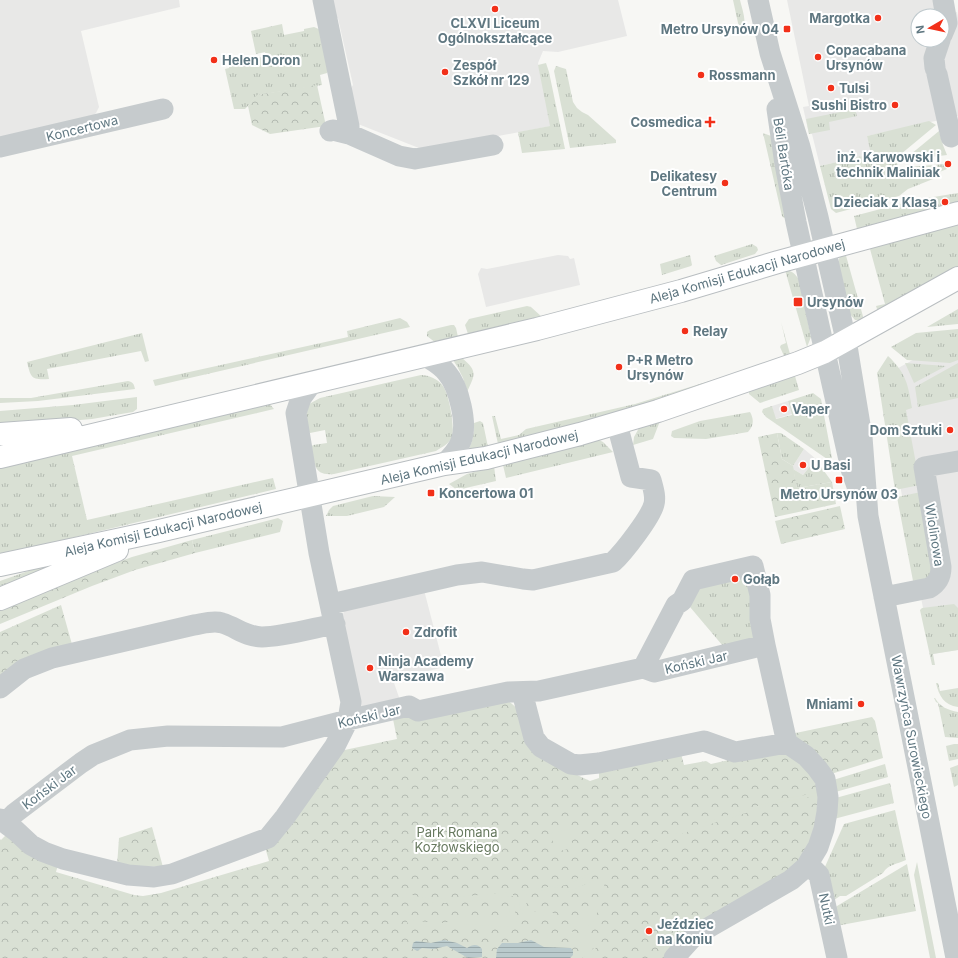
<svg xmlns="http://www.w3.org/2000/svg" width="958" height="958" viewBox="0 0 958 958" font-family="Inter,sans-serif">
  <defs>
    <pattern id="grass-tufts" width="24" height="20" patternUnits="userSpaceOnUse"><rect width="24" height="20" fill="#d9e0d4"/><path d="M3 7l-1-3M5 7V3M7 7l1-3M15 17l-1-3M17 17v-4M19 17l1-3" fill="none" stroke="#b3bab1"/></pattern>
    <pattern id="forest-crowns" width="20" height="18" patternUnits="userSpaceOnUse"><rect width="20" height="18" fill="#d9e0d4"/><path d="M2 6a3 3 0 1 1 6 0M12 15a3 3 0 1 1 6 0" fill="none" stroke="#b3bab1"/></pattern>
    <pattern id="water-rules" width="6" height="5" patternUnits="userSpaceOnUse"><rect width="6" height="5" fill="#bacacc"/><path d="M0 2.5h6" fill="none" stroke="#9aa9ab"/></pattern>
  </defs>
  <rect width="100%" height="100%" fill="#f7f7f4"/>
  <path fill="#e8e8e7" fill-rule="evenodd" d="M0,0h179l1,7 -99,24 18,76 -3,6 -4,4 -92,21z
    M330,0h288l9,36 -69,16 -15,-1 -5,12 13,63 -127,24 -66,-26 -8,-34 3,-5 -15,-67 -4,1z
    M787,0h162l3,14 5,-2 1,6v98l-91,20 5,18 -52,12 -8,-32h-3l-6,-27 6,-1zM918,16h24v24h-24z
    M558,255l10,1 2,3 4,-1 6,27 -94,22 -8,-33 3,-6 6,1z
    M958,335v315l-26,4 -25,-128 -25,-149z
    M788,401l4,13 -17,5 -3,-13z
    M804,449l12,10 3,5 -8,1 -8,10 -10,-6v-3z
    M424,590l20,77 -51,13 8,23 -40,4 -4,-5 -17,-78 4,-13z"/>
  <path fill="url(#grass-tufts)" d="M733,0h7c2,9 9,26 0,32z
    M282,24l2,11 20,-4v-2l10,-2 7,3 8,40 -2,3 -7,2 2,10 -64,10 -13,14h-11l-9,-40 4,-1v-4l37,-8 -1,-4 -9,2 -5,-23z
    M546,63l3,9 16,77 -43,4 -4,-21 32,-6 -12,-61z
    M556,66l10,3 7,33 4,6 5,4 6,3 28,25v3l-46,5 -16,-77z
    M855,109l2,7 -28,6 1,8 -21,4 -3,-15z
    M929,121l7,4 -41,34 4,9 46,-4 2,5 -15,6 1,4 -25,10 -9,7 -63,17 -5,-4 -11,-43 51,-12 -4,-18z
    M763,133l8,3 16,82h-3l-2,-2z
    M958,193v9l-101,27 -3,-13 61,-16z
    M958,223v43l-80,46 -2,-6 9,-2 -15,-55 -7,1 -1,-3z
    M752,244l5,3 1,3 -3,4 -34,11 -5,-4 -2,-5z
    M845,252l19,68h-9l-5,-6 -12,-50 2,-9z
    M690,255l2,10 -1,1 -29,9 -2,-11z
    M785,270c7,1 10,3 14,10l12,57 -4,10z
    M527,306l4,1 11,10 -74,17 -3,-9 4,-6z
    M958,309v15l-31,3z
    M400,318l7,4 3,5 -255,59 -2,-6 195,-43 -1,-6z
    M781,322l9,32 -135,48 -87,25 -70,17 -6,-28h3l6,23 18,-4 7,-6 109,-25 110,-34 39,-14 -4,-9 1,-2 5,-2z
    M451,325h3l2,3 2,9 -22,6 -9,-7v-4l3,-2z
    M958,329v31l-8,3 -43,-3 -16,-13 25,-14z
    M142,333l7,28 -4,1 -4,-11 -94,18 2,10c-18,1 -18,-1 -22,-17z
    M888,356c18,17 20,28 24,52l-6,2 14,75 -25,5 -18,-117z
    M462,358c16,13 13,17 5,34l-4,-14 -5,-10 -5,-8z
    M905,363l41,3 -32,17z
    M958,363v35l-40,9 -3,-20z
    M421,375c8,0 17,4 22,11 6,8 12,41 9,51 -3,7 -10,10 -16,14l-102,23c-21,2 -19,-10 -23,-27l2,-2 14,-2 -2,-13 -15,3 -1,-1 -3,-16 3,-12 11,-6z
    M795,376l4,14 -39,13 -11,-9v-2z
    M128,381c5,1 6,3 7,8l-97,12 -38,2v-5h31z
    M813,393l8,6 11,59 -5,1 -61,-42 -4,-5 1,-3 9,-3 4,13 16,-4 -4,-14z
    M137,397v12l-4,3 -41,7 -92,8v-16l73,-6z
    M268,402l6,7 -202,47 15,64 186,-42 3,11 -276,66v-89z
    M750,412c4,7 4,14 -2,20l-42,7 -32,-1 -3,-2 1,-5 28,-10z
    M480,421l3,2 5,24 -20,3c5,-8 6,-18 6,-27z
    M660,421l-7,18 -20,6 1,-8 5,-9z
    M777,433h4l23,16 -11,17 -11,-7z
    M599,440l4,2 10,10 -107,26 -3,-13z
    M819,464l13,18 -35,6 -4,-19 10,6 8,-10z
    M494,466l2,15 -39,9 -8,-6 18,-10z
    M921,492l14,73 -4,13 -18,3 -16,-84z
    M373,496l22,1 -11,10 -37,9h-21l3,-6 4,-4z
    M278,518l5,3 -3,11 -85,21 -3,-13z
    M72,558l-72,33v-10l34,-12z
    M751,575l10,68 -33,9 -38,-45 6,-23z
    M954,604l4,4v42l-25,4 2,11h-3l-12,-55 2,-2z
    M936,683h2l2,8 18,-3v19c-14,-2 -19,-11 -22,-24z
    M934,698h1c5,9 13,12 23,14v26l-13,-1 -7,-34 -2,-1z
    M954,744h4v15l-9,2 -3,-15z
    M885,764l3,13 -56,16 -2,-12z
    M958,765v20l-4,2 -4,-19z
    M890,783l4,20 -60,16 -2,-20z
    M895,810l11,50c-8,4 -18,4 -23,13l-37,23h-6l-9,6 -7,-33 20,-45z
    M907,864l9,47 -80,15 -4,-17z"/>
  <path fill="url(#forest-crowns)" d="M317,85l9,41 -56,8 -18,-9 -4,-19 9,-11z
    M777,433l5,26 11,7 4,22 35,-6 4,22 -61,13 -17,-80z
    M840,506l5,23 -64,15 -6,-23z
    M192,540l3,13 -60,17 -43,16 -92,38v-16l52,-22 80,-29z
    M61,605l12,43 -73,32v-48z
    M504,697l15,13 6,33 22,18 43,20 9,-3v-9l81,-19 4,15 22,-4 5,3 70,-16 33,22 9,32 -17,58 -139,98h-667v-119l1,1 8,-8 50,29 -3,11 78,23 9,1 18,-3 108,-32 -4,-14 70,-95 62,-13 -5,-25z
    M872,717l3,4 8,37 -52,16 -40,-40z
    M152,827l11,40 -46,-1 2,-28z"/>
  <path fill="#d9e0d4" d="M939,131l4,14 4,10 -40,5 -2,-1z
    M821,792v3l-44,8 -85,27 -40,16v-2l38,-17 87,-27z
    M569,829l4,19 -18,4 -4,-19z
    M917,862l19,96h-6l-16,-83z
    M595,871l2,2 -35,13 -43,10 -1,-4 2,-1 42,-6z
    M602,877l3,5 -3,12 -35,-2z
    M400,891l19,6 18,2 73,-7 3,2v2c-36,4 -77,13 -111,1z
    M526,900l1,9 3,2c11,2 27,-3 32,10l-7,-2v1l-7,-1v-3l-6,-1v2h-7v-2h-7v2c-8,-2 -8,-9 -9,-15z
    M509,903h5l3,23 -7,1 -48,-3 -18,3 -34,-1 -3,-4 -3,-18 3,1 2,9 5,7 31,2 17,-7 48,1z
    M600,903c-6,20 -8,29 -31,22l18,-9z
    M558,927l34,11 4,9 -4,11h-10l12,-10c-9,2 -12,-8 -21,-10 -4,-1 -9,0 -13,-2l-2,-3z
    M528,938c13,-1 25,-2 35,7l-18,1 -9,-5 -7,-1z"/>
  <path fill="url(#water-rules)" d="M444,940l13,3 10,5c6,-4 11,-4 15,1v8l-14,1 -21,-12 -14,3 -11,-1 -5,3 -5,-3 1,-5 3,-2 15,2z
    M531,940l13,7 27,1 2,3v4l-3,3h-74l1,-9 5,-6h16z"/>
  <g fill="none" stroke-linecap="round" stroke-linejoin="round">
    <g stroke="#b9bec1" stroke-width="24">
      <path id="major" d="M0,434l71,-5
        M0,457l537,-128 144,-38 97,-29 180,-49
        M0,565l159,-34 285,-67 42,-6 94,-24 78,-23 140,-48 27,-11 133,-74
        M0,599l117,-49"/>
    </g>
    <path stroke="#c6cbcd" stroke-width="21" d="M323,0l26,126v8
      M758,0l12,53 30,94 18,70 28,123 16,97 6,79 88,442
      M942,35l5,-12 -4,-23
      M935,68l-1,-10 6,-18
      M937,74l14,63
      M777,109l8,55 11,58 55,247 7,20
      M330,131l3,-1 16,4 50,22 16,3 78,-14
      M0,147l163,-38
      M425,356c8,5 16,9 22,17 12,14 21,51 14,68 -3,9 -10,16 -17,23
      M884,597l45,-9c9,-5 12,-11 12,-21l-17,-100 34,-6
      M331,604l126,-29 25,-3 41,7 10,1 80,-18c10,-9 38,-45 41,-58 2,-8 -1,-16 -3,-24l-20,-3 -14,-53
      M765,645l22,98
      M0,688l24,-19 28,-11 142,-33c8,-1 19,-5 28,-2 14,4 24,14 40,14 20,0 52,-9 73,-13
      M522,692l12,46 7,9 30,17 8,1 20,-2 105,-22 31,11 52,-9 19,13 11,12 8,11 3,18 -1,15 -3,17 -6,18 -12,20 -15,13 -97,56 -20,22
      M0,819l16,12 15,14 13,7 19,7 65,16 26,2 18,-3 96,-36 17,-21 50,-71 13,-26 3,-18 -32,-149 -23,-140 5,-15 11,-15
      M5,823l10,-10 66,-50 12,-8 37,-15 38,-4 114,1 66,-17 61,-14 9,5 90,-19 31,-1 104,-23 11,4 111,-27 -5,-26v-24l-7,-29 -60,14 -11,21 -6,4 -33,63
      M806,867l8,3 5,5 18,83"/>
    <use href="#major" stroke="#fff" stroke-width="22"/>
  </g>
  <g fill="#f23019" stroke="#fff" stroke-width="1.5">
    <circle cx="495" cy="9" r="4"/>
    <circle cx="878" cy="18" r="4"/>
    <rect x="783" y="25" width="8" height="8" rx="2"/>
    <circle cx="818" cy="57" r="4"/>
    <circle cx="214" cy="60" r="4"/>
    <circle cx="445" cy="72" r="4"/>
    <circle cx="701" cy="75" r="4"/>
    <circle cx="831" cy="88" r="4"/>
    <circle cx="895" cy="105" r="4"/>
    <path d="M708 116h4v4h4v4h-4v4h-4v-4h-4v-4h4z"/>
    <circle cx="948" cy="164" r="4"/>
    <circle cx="725" cy="183" r="4"/>
    <circle cx="945" cy="202" r="4"/>
    <rect x="793" y="297" width="10" height="10" rx="2"/>
    <circle cx="685" cy="331" r="4"/>
    <circle cx="619" cy="367" r="4"/>
    <circle cx="784" cy="409" r="4"/>
    <circle cx="950" cy="430" r="4"/>
    <circle cx="803" cy="465" r="4"/>
    <rect x="835" y="476" width="8" height="8" rx="2"/>
    <rect x="427" y="489" width="8" height="8" rx="2"/>
    <circle cx="735" cy="579" r="4"/>
    <circle cx="406" cy="632" r="4"/>
    <circle cx="370" cy="668" r="4"/>
    <circle cx="861" cy="704" r="4"/>
    <circle cx="649" cy="931" r="4"/>
  </g>
  <g text-anchor="middle" dominant-baseline="central" stroke-width="4" stroke-linejoin="round" paint-order="stroke">
    <g font-size="13" font-weight="bold" fill="#5f7781" stroke="#fff" text-anchor="start">
      <text x="870" y="18" text-anchor="end">Margotka</text>
      <text x="495" y="23" text-anchor="middle">CLXVI Liceum<tspan x="495" dy="15">Ogólnokształcące</tspan></text>
      <text x="779" y="29" text-anchor="end">Metro Ursynów 04</text>
      <text x="826" y="50">Copacabana<tspan x="826" dy="15">Ursynów</tspan></text>
      <text x="222" y="60">Helen Doron</text>
      <text x="453" y="65">Zespół<tspan x="453" dy="15">Szkół nr 129</tspan></text>
      <text x="709" y="75">Rossmann</text>
      <text x="839" y="88">Tulsi</text>
      <text x="887" y="105" text-anchor="end">Sushi Bistro</text>
      <text x="702" y="122" text-anchor="end">Cosmedica</text>
      <text x="940" y="157" text-anchor="end">inż. Karwowski i<tspan x="940" dy="15">technik Maliniak</tspan></text>
      <text x="717" y="176" text-anchor="end">Delikatesy<tspan x="717" dy="15">Centrum</tspan></text>
      <text x="937" y="202" text-anchor="end">Dzieciak z Klasą</text>
      <text x="807" y="302">Ursynów</text>
      <text x="693" y="331">Relay</text>
      <text x="627" y="360">P+R Metro<tspan x="627" dy="15">Ursynów</tspan></text>
      <text x="792" y="409">Vaper</text>
      <text x="942" y="430" text-anchor="end">Dom Sztuki</text>
      <text x="811" y="465">U Basi</text>
      <text x="439" y="493">Koncertowa 01</text>
      <text x="839" y="494" text-anchor="middle">Metro Ursynów 03</text>
      <text x="743" y="579">Gołąb</text>
      <text x="414" y="632">Zdrofit</text>
      <text x="378" y="661">Ninja Academy<tspan x="378" dy="15">Warszawa</tspan></text>
      <text x="853" y="704" text-anchor="end">Mniami</text>
      <text x="657" y="924">Jeździec<tspan x="657" dy="15">na Koniu</tspan></text>
    </g>
    <g font-size="13" fill="#5f7781" stroke="#fff">
      <text transform="translate(82 128) rotate(-14)">Koncertowa</text>
      <text transform="translate(784 154) rotate(81)">Béli Bartóka</text>
      <text transform="translate(747 271) rotate(-16)">Aleja Komisji Edukacji Narodowej</text>
      <text transform="translate(479 457) rotate(-13)">Aleja Komisji Edukacji Narodowej</text>
      <text transform="translate(163 529) rotate(-13)">Aleja Komisji Edukacji Narodowej</text>
      <text transform="translate(935 535) rotate(81)">Wiolinowa</text>
      <text transform="translate(696 662) rotate(-13)">Koński Jar</text>
      <text transform="translate(369 716) rotate(-13)">Koński Jar</text>
      <text transform="translate(912 737) rotate(79)">Wawrzyńca Surowieckiego</text>
      <text transform="translate(49 787) rotate(-37)">Koński Jar</text>
      <text transform="translate(827 909) rotate(78)">Nutki</text>
    </g>
    <g font-size="13" fill="#67795f" stroke="#fff">
      <text x="457" y="832">Park Romana<tspan x="457" dy="15">Kozłowskiego</tspan></text>
    </g>
  </g>
  <g transform="translate(930 28) rotate(261)"><circle r="19" fill="#ffffff" stroke="#bfc9cd"/>
  <path d="M0-3L7 15L0 10L-7 15Z" fill="#f23019"/>
  <text y="-6" font-size="11" font-weight="bold" text-anchor="middle" fill="#5f7781">N</text>
  </g>
</svg>
